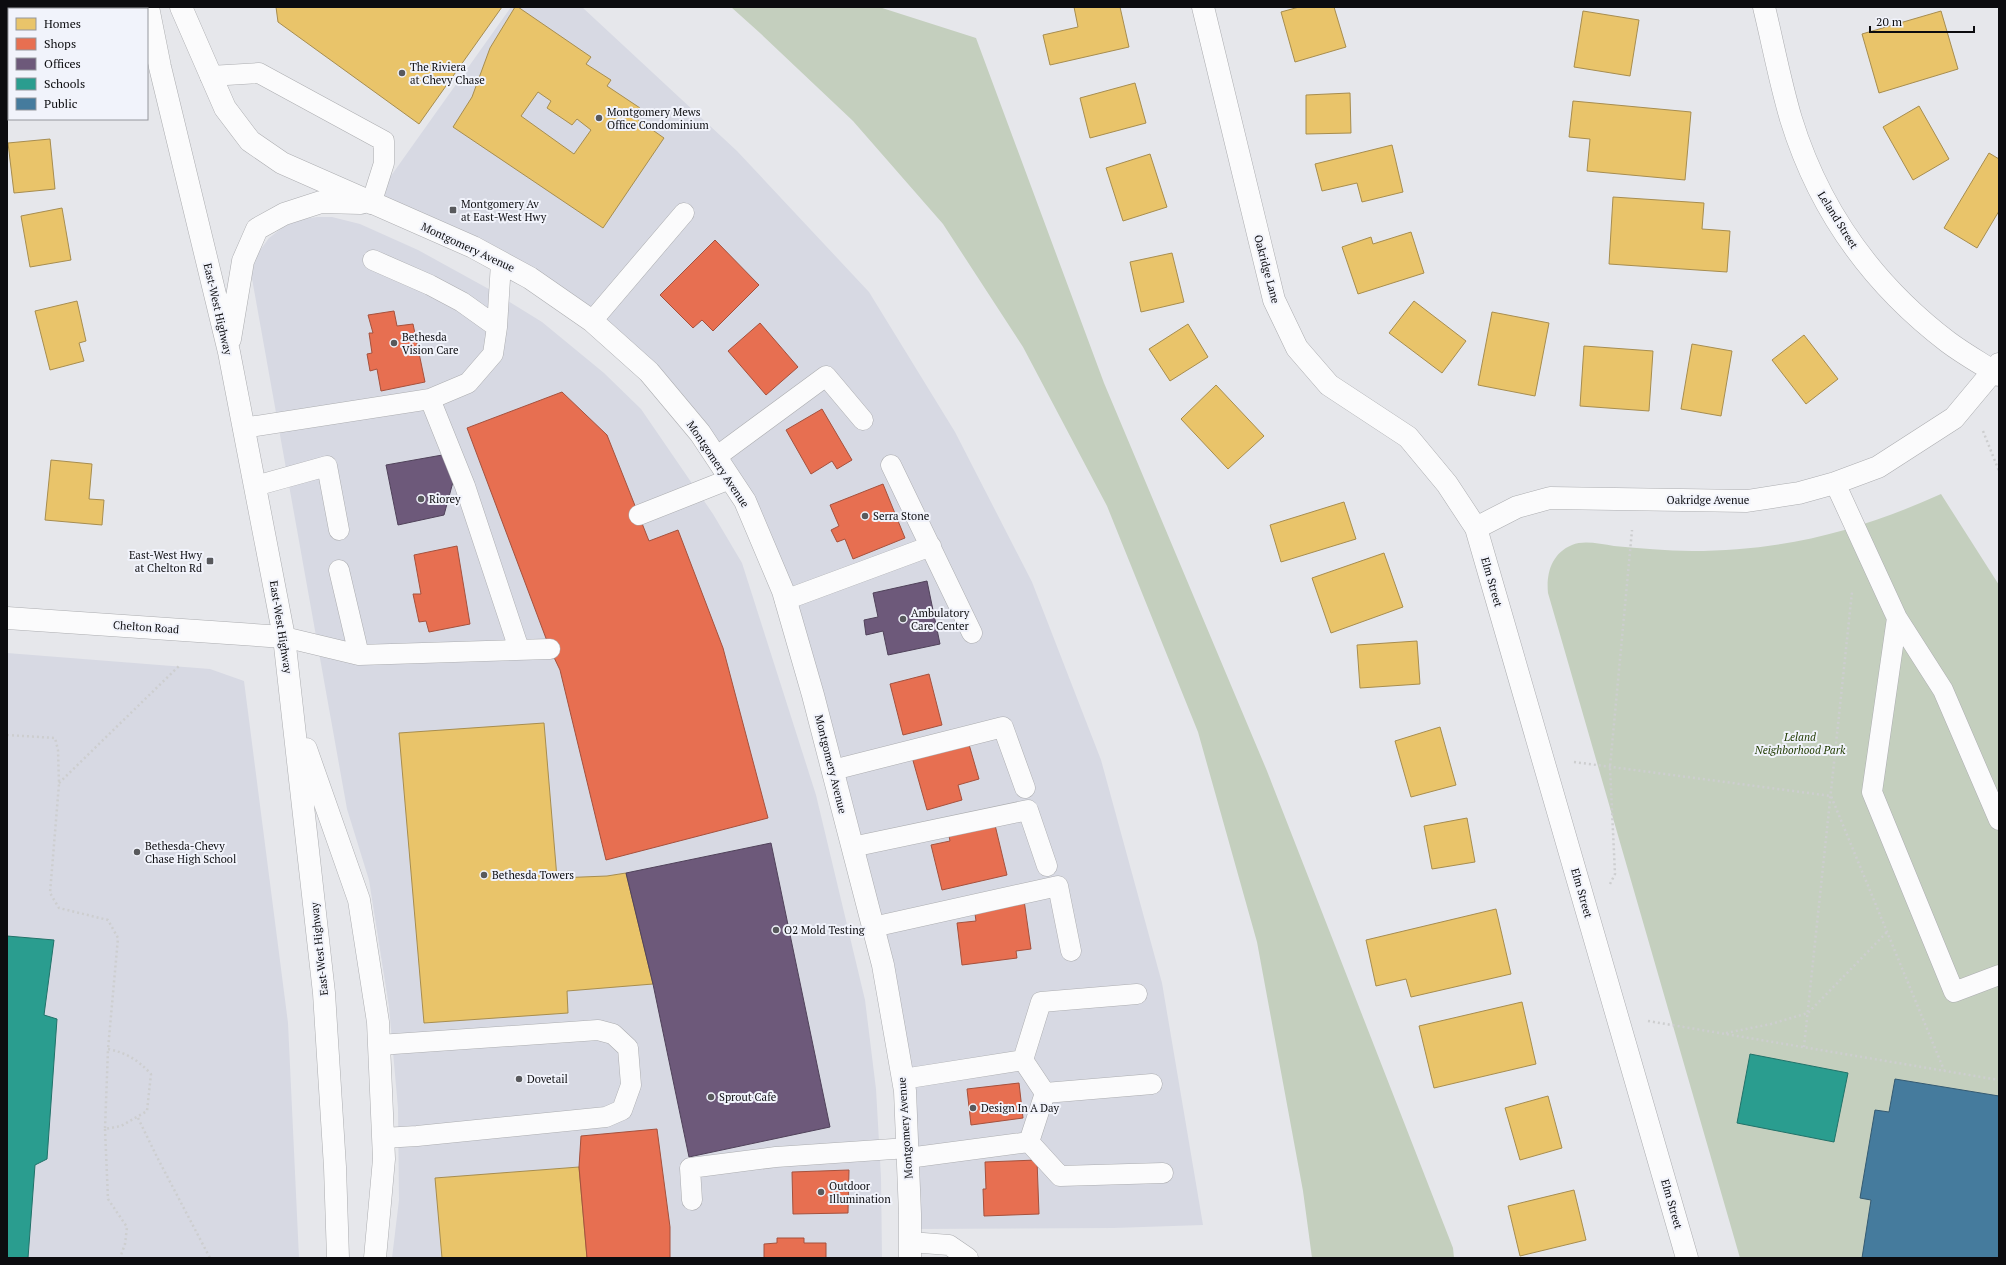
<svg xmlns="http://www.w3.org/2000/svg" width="2006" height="1265" viewBox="0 0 2006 1265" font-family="'PT Serif',serif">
  <rect width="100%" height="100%" fill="#e6e7eb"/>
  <path fill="#d7d9e3" d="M511,7h71l155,144 132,141 86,140 77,150 69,178 61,223 41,242 -90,3 -203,1 -27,-264 -138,-464 -153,-180 -221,-117z
    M317,217h15l28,7 58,26 69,38 55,34 62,51 37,36 72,105 29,49 74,232 49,205 11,89 5,88 1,81h-490l7,-58 -1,-92 -9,-101 -20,-127 -22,-71 -96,-536 4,-16 14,-19 14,-11 14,-7z
    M7,653l203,16 34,12 44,342 11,235h-292z"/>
  <path fill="#c4cfbe" d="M731,7h148l97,31 128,345 163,388 186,477 1,10h-142l-9,-67 -46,-249 -59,-210 -91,-226 -84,-159 -80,-123 -90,-103 -93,-88z
    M1941,494l58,91v673h-259l-192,-665c-2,-20 4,-40 24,-48 12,-5 28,-1 42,1 26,2 52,5 78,5 91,0 167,-20 249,-57z"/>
  <path fill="#e9c46a" stroke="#a78d4f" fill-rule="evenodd" d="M7,7h17v2h-15v26h-2z
    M276,7h226l-83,117 -141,-102z
    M515,7h3l73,50 -5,7 25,16 -4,6 33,22 -6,9 30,21 -61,90 -150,-101 19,-30 18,-49zM538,92l13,9 -4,7 25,17 5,-6 14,11 -17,24 -53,-38z
    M1074,7h46l9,40 -79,18 -7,-30 35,-8z
    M1299,7h35l12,40 -51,15 -14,-50z
    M1583,11l56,9 -9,56 -56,-9z
    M1941,11l17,58 -79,24 -17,-59z
    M7,63h2v53l-2,1z
    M1135,83l11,40 -56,15 -10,-40z
    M1350,93l1,40 -45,1v-39z
    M1573,101l118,11 -6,68 -98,-9 3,-32 -21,-2z
    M1919,106l30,53 -36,21 -30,-53z
    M50,139l5,50 -41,4 -6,-50z
    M1392,145l11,47 -41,10 -5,-19 -35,8 -7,-27z
    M1989,153l10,6v52l-22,37 -33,-20z
    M1150,154l17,53 -44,14 -17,-53z
    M1613,197l91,6 -2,26 28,2 -3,41 -118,-8z
    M62,208l9,52 -41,7 -9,-51z
    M1411,232l13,41 -66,21 -16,-47 29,-10 2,7z
    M1172,253l12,49 -43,10 -11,-50z
    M77,301l9,40 -7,2 5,18 -34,9 -15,-59z
    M1414,301l52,40 -24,32 -53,-40z
    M1492,312l57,11 -14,73 -57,-11z
    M1188,324l20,33 -38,24 -21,-32z
    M1804,335l34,44 -32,25 -34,-44z
    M1692,344l40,7 -11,65 -40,-7z
    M1584,346l69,5 -4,60 -69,-5z
    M1216,385l48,51 -36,33 -47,-50z
    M51,460l41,4 -3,35 15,1 -2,25 -57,-5z
    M1344,502l12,37 -75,23 -11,-37z
    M1384,553l19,54 -72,26 -19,-55z
    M1417,641l3,43 -60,4 -3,-43z
    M544,723l13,155 50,-2 19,-3 27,111 -86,7 1,22 -144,10 -25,-290z
    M1440,727l16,58 -45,12 -16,-56z
    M1467,818l8,44 -43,7 -8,-43z
    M1496,909l15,65 -100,23 -5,-18 -30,7 -10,-46z
    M1522,1002l14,62 -102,24 -15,-62z
    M1548,1096l14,52 -42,12 -15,-52z
    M579,1167l8,91h-145l-7,-80z
    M1574,1190l12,50 -66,16 -12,-50z"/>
  <path fill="#e76f51" stroke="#a5513d" d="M715,240l44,45 -46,46 -11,-11 -9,8 -33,-33z
    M394,311l3,15 16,-2 12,58 -44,9 -4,-22 -7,2 -3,-17 5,-1 -3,-20h4l-5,-18z
    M760,323l38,44 -32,28 -38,-44z
    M562,392l45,43 42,106 29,-11 45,118 45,170 -162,42 -46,-190 -10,-21 -83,-221z
    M822,409l30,51 -15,9 -5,-8 -21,13 -25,-44z
    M883,484l22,54 -52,21 -8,-20 -8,3 -6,-12 8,-4 -9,-21z
    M457,546l13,78 -41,8 -3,-11 -7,1 -6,-28h8l-7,-39z
    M929,674l13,51 -39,10 -13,-51z
    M968,741l11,38 -21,6 4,15 -35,10 -15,-53z
    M995,825l12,50 -65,15 -11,-45 19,-4 -1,-5z
    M1024,900l7,49 -15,2 1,7 -55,7 -5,-42 19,-2 -2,-14z
    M1019,1083l4,35 -52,7 -4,-36z
    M657,1129l13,98v31h-83l-8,-91 2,-31z
    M1037,1160l2,54 -55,2 -1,-27h3l-1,-27z
    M849,1170l-1,43 -55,1 -1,-42z
    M777,1238h27v5h22v15h-62v-14l13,-1z"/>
  <path fill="#6d597a" stroke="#50425a" d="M448,454l5,28 -9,33 -46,10 -12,-60z
    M927,581l13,63 -52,11 -5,-24 -17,4 -2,-15 14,-3 -5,-24z
    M771,843l59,284 -141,30 -36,-173 -27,-111z"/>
  <path fill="#2a9d8f" stroke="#217269" d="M7,936l47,4 -10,75 13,4 -10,140 -12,6 -7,93h-21z
    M1750,1054l98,19 -14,69 -97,-19z"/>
  <path fill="#457b9d" stroke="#345a72" d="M1895,1079l104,17v162h-137l9,-58 -11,-2 15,-88 14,2z"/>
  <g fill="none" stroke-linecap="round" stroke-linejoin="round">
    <g stroke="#acadb0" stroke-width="21">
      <path id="lane" d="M210,76l49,-3 125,68v22l-13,41
        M592,321l92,-108
        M497,327l4,-64
        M430,399l35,87 54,163
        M243,428l187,-29 38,-16 25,-29 4,-27 -35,-25 -32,-17 -57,-25
        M716,457l110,-81 37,44
        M891,465l81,168
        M1835,483l62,135 -25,174 82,200 45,-17
        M255,486l72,-20 12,64
        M639,515l91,-36
        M339,570l20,85 191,-6
        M785,600l146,-54
        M1897,618l46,72 56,130
        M284,637l75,18
        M833,770l170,-43 22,61
        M852,847l176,-37 19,56
        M873,927l185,-41 13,65
        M379,1045l219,-15 15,4 15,14 3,37 -9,25 -16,7 -189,19 -34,2
        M1023,1060l22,33
        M903,1079l120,-19 18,-58 96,-8
        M1029,1142l16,-49 107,-9
        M908,1158l121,-16 31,34 103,-3
        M692,1200l-2,-32 86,-11 132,-9
        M910,1242l39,3 19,13"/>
    </g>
    <g stroke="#acadb0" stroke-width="23">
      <path id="street" d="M1203,7l71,293 23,48 32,37 79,52 39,47 29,44 211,730
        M1764,7c9,37 16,75 27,112 28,91 81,165 157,223 16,12 34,22 51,33
        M1476,528l41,-21 33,-9 197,3 52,-8 36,-10 43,-16 76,-49 45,-54
        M7,618l277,19"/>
    </g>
    <g stroke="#acadb0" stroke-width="23">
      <path id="primary" d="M148,7l12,60 69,285 55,285 40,356 11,174 3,91
        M181,7l44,101 25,33 32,22 191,84 57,31 62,43 57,51 51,61 45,68 38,90 30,104 70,270 22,126 5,123v44
        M230,339l13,-78 14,-32 27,-15 37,-12 40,1
        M306,749l53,151 19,122 6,137 -9,99"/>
    </g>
    <path stroke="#cdcecf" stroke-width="2.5" stroke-dasharray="2 3" stroke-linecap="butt" d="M1983,431l16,40
      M7,735l48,3 3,12 1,34 -9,109 9,15 49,12 10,18 -10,111
      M1574,762l257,34 113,274
      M59,783l121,-118
      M1610,884l5,-10 -5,-107 22,-237
      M1648,1021l351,59
      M1726,1033l45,-9 37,-11 79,-81
      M1804,1047l48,-455
      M108,1049c19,4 30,11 43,25l-4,37 -26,15 -16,3z
      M138,1118l19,39 53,101
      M105,1129l3,70 19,28 -2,17 -5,14"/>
    <use href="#lane" stroke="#fbfbfc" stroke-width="20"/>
    <use href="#street" stroke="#fbfbfc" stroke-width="22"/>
    <use href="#primary" stroke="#fbfbfc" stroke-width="22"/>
  </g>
  <g fill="#58595c" stroke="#f1f3fb" stroke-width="1.5">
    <circle cx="402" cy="73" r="4"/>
    <circle cx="599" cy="118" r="4"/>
    <rect x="449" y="206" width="8" height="8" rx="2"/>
    <circle cx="394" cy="343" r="4"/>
    <circle cx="421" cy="499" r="4"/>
    <circle cx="865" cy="516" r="4"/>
    <rect x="206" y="557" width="8" height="8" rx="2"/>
    <circle cx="903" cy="619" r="4"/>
    <circle cx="137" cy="852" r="4"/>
    <circle cx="484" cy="875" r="4"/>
    <circle cx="776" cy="930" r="4"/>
    <circle cx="519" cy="1079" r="4"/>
    <circle cx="711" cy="1097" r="4"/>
    <circle cx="973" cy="1108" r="4"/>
    <circle cx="821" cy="1192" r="4"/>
  </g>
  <g text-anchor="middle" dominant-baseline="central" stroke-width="4" stroke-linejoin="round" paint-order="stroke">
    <g font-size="11" fill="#0c0c0f" stroke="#f1f3fb" text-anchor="start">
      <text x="410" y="67">The Riviera<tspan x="410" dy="13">at Chevy Chase</tspan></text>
      <text x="607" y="112">Montgomery Mews<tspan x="607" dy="13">Office Condominium</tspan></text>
      <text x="461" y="204">Montgomery Av<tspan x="461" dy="13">at East-West Hwy</tspan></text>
      <text x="402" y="337">Bethesda<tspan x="402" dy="13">Vision Care</tspan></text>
      <text x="429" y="499">Riorey</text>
      <text x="873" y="516">Serra Stone</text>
      <text x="202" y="555" text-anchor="end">East-West Hwy<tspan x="202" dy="13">at Chelton Rd</tspan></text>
      <text x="911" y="613">Ambulatory<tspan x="911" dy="13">Care Center</tspan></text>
      <text x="145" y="846">Bethesda-Chevy<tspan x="145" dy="13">Chase High School</tspan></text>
      <text x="492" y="875">Bethesda Towers</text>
      <text x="784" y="930">O2 Mold Testing</text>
      <text x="527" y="1079">Dovetail</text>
      <text x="719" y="1097">Sprout Cafe</text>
      <text x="981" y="1108">Design In A Day</text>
      <text x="829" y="1186">Outdoor<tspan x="829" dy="13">Illumination</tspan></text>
    </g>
    <g font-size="11" fill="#0c0c0f" stroke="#f1f3fb">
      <text transform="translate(1838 220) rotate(58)">Leland Street</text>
      <text transform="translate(468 247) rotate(25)">Montgomery Avenue</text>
      <text transform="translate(1267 269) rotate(75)">Oakridge Lane</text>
      <text transform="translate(218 309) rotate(77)">East-West Highway</text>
      <text transform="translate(718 464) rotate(56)">Montgomery Avenue</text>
      <text x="1708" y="500">Oakridge Avenue</text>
      <text transform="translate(1492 582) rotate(74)">Elm Street</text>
      <text transform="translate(146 627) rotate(4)">Chelton Road</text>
      <text transform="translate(281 627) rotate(81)">East-West Highway</text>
      <text transform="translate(831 764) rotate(76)">Montgomery Avenue</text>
      <text transform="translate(1582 893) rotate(74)">Elm Street</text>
      <text transform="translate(319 949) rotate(-96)">East-West Highway</text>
      <text transform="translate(905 1128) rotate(-94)">Montgomery Avenue</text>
      <text transform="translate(1672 1204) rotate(74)">Elm Street</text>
    </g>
    <g font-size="11" font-style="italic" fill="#203b00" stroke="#f1f3fb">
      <text x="1800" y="737">Leland<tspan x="1800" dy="13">Neighborhood Park</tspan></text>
    </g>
  </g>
  <rect width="2006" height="1265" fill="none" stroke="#0c0c0f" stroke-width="16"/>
  <rect x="8" y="8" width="140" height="112" fill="#f1f3fb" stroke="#95979d"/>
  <rect x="16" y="18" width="20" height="12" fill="#e9c46a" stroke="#95979d"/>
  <text x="44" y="28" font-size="12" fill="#0c0c0f">Homes</text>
  <rect x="16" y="38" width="20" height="12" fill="#e76f51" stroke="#95979d"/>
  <text x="44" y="48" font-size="12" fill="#0c0c0f">Shops</text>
  <rect x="16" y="58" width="20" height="12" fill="#6d597a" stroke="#95979d"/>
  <text x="44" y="68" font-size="12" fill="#0c0c0f">Offices</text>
  <rect x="16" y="78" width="20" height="12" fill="#2a9d8f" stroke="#95979d"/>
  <text x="44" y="88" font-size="12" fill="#0c0c0f">Schools</text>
  <rect x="16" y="98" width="20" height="12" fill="#457b9d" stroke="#95979d"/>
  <text x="44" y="108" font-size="12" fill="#0c0c0f">Public</text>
  <path d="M1870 26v6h104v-6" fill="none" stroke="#0c0c0f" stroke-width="2"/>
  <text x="1876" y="26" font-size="12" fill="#0c0c0f" stroke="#f1f3fb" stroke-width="3" paint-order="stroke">20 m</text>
</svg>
